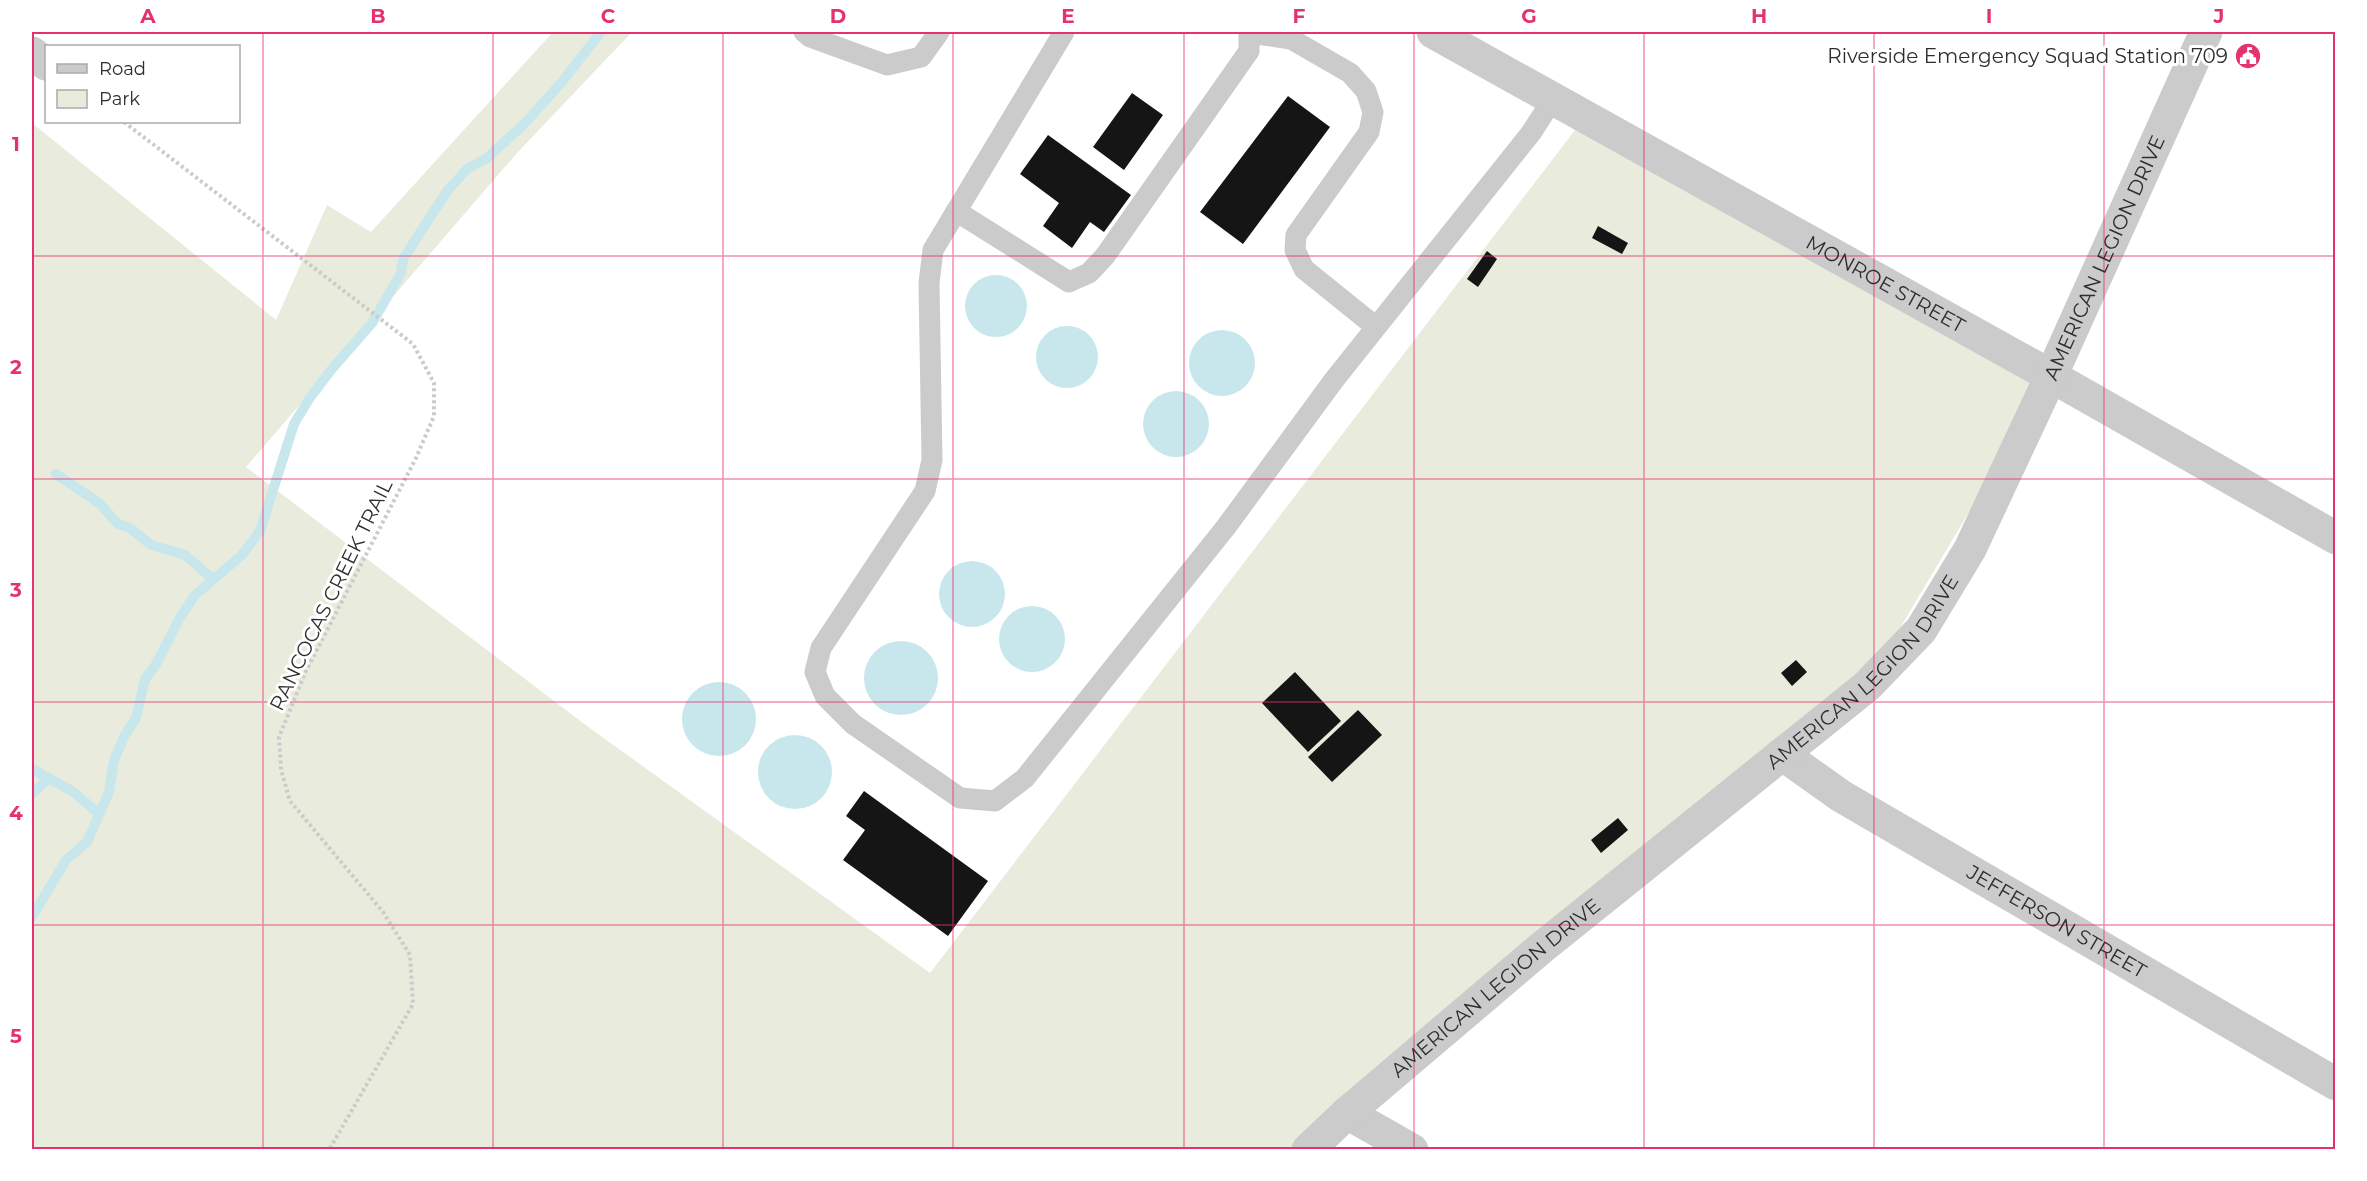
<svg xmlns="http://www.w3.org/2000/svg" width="2367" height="1181" viewBox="0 0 2367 1181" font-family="Montserrat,sans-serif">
  <rect width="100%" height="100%" fill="#fff"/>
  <path fill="#e9ecdc" d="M553,32h79l-115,121 -271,314 341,259 343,247 658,-860 467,254 -165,278 -587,504h-1271v-1026l244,197 51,-115 44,27z"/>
  <path fill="#c8e7ec" d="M965 306a31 31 0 1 1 62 0a31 31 0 1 1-62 0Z
    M1036 357a31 31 0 1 1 62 0a31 31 0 1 1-62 0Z
    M1189 363a33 33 0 1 1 66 0a33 33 0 1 1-66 0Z
    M1143 424a33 33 0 1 1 66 0a33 33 0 1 1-66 0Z
    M939 594a33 33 0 1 1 66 0a33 33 0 1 1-66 0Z
    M999 639a33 33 0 1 1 66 0a33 33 0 1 1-66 0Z
    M864 678a37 37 0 1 1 74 0a37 37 0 1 1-74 0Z
    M682 719a37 37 0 1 1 74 0a37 37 0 1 1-74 0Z
    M758 772a37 37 0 1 1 74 0a37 37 0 1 1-74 0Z"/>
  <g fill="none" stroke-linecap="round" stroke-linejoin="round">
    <path stroke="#c8e7ec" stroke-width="10" d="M56,474l43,29 19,21 12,4 21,17 34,10 28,24
      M32,769l40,22 26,22
      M32,794l16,-15
      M32,917l34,-57 21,-18 22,-50 5,-32 11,-25 11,-17 9,-39 10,-13 26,-50 14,-21 47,-40 18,-24 34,-107 15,-25 22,-29 41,-47 29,-50 2,-14 44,-68 21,-23 18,-9 38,-35 37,-41 40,-51"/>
  </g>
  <path fill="#151515" d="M1132,93l31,22 -39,55 -31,-23z
    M1288,96l42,31 -87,117 -43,-32z
    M1048,135l83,60 -27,37 -14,-10 -18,26 -29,-22 16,-23 -39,-29z
    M1598,226l30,17 -6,11 -30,-16z
    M1487,251l10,8 -19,28 -11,-8z
    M1796,660l11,12 -15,14 -11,-13z
    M1295,672l46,49 -33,31 -46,-49z
    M1358,710l24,25 -50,47 -24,-25z
    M864,791l124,90 -40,55 -105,-76 22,-30 -19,-14z
    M1618,818l10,12 -27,23 -10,-13z"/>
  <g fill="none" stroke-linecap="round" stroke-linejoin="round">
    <path stroke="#cbcbcb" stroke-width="4" stroke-dasharray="3 3" stroke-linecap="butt" d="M124,122l289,222 21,39v33l-18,42 -110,213 -27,66 2,33 9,31 93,111 27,43 3,49 -84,146"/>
    <path stroke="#cbcbcb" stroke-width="21" d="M804,32l6,5 77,28 34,-8 18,-25
      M1064,32l-131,218 -4,33 3,177 -7,31 -104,157 -6,24 10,24 28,28 107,74 35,3 30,-23 201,-251 108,-147 197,-247 22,-34
      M1250,33l41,6 59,34 16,18 7,21 -4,20 -73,103 -1,15 9,19 72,58
      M956,211l113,71 20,-9 16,-17 144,-205v-19"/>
    <g stroke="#cbcbcb" stroke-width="33">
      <path id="s1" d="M1433,32l618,344 285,162"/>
      <path d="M32,53l14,11"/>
      <path id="s2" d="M1782,754l59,42 495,288"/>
      <path d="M1347,1113l65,37"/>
      <path id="s3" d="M1308,1150l39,-37 193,-164 327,-263 54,-56 49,-81 81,-173 155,-344"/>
    </g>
  </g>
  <path fill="none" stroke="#e5316d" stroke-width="1.5" stroke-opacity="0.55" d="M263,32v1118M493,32v1118M723,32v1118M953,32v1118M1184,32v1118M1414,32v1118M1644,32v1118M1874,32v1118M2104,32v1118M32,256h2304M32,479h2304M32,702h2304M32,925h2304"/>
  <defs>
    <g id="civic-disc" transform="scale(1.35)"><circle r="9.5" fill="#e5316d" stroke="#fff"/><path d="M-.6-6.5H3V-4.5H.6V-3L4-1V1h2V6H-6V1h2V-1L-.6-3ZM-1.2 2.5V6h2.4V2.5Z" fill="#fff"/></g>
  </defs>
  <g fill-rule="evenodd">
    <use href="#civic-disc" x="2248" y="56"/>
  </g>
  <g text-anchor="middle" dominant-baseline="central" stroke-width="6" stroke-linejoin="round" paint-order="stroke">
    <g font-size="20" fill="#2e2e2e" stroke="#fff" text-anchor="end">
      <text x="2228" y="56">Riverside Emergency Squad Station 709</text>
    </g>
    <g font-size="20" fill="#2e2e2e" stroke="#fff">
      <text stroke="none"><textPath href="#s3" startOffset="1220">AMERICAN LEGION DRIVE</textPath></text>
      <text stroke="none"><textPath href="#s1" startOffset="518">MONROE STREET</textPath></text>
      <text transform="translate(331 595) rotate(-64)">RANCOCAS CREEK TRAIL</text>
      <text stroke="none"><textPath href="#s3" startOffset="734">AMERICAN LEGION DRIVE</textPath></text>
      <text stroke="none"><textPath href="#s2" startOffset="322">JEFFERSON STREET</textPath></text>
      <text stroke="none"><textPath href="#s3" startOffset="248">AMERICAN LEGION DRIVE</textPath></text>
    </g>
  </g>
  <rect width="2367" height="1181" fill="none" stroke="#ffffff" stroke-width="66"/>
  <rect x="45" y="45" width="195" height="78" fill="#ffffff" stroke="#ababab" stroke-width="1.5"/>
  <rect x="57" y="64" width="30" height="9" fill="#cbcbcb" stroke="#ababab" stroke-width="1.5"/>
  <text x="99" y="75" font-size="18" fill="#2e2e2e">Road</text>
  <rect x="57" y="90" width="30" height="18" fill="#e9ecdc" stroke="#ababab" stroke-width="1.5"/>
  <text x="99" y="105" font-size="18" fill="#2e2e2e">Park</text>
  <rect x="33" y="33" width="2301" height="1115" fill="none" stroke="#e5316d" stroke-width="2"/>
  <g font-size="20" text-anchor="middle" font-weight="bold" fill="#e5316d">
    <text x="148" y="23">A</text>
    <text x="378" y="23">B</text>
    <text x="608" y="23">C</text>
    <text x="838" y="23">D</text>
    <text x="1068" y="23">E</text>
    <text x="1299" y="23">F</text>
    <text x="1529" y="23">G</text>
    <text x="1759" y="23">H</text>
    <text x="1989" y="23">I</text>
    <text x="2219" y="23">J</text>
    <text x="16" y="151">1</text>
    <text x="16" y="374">2</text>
    <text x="16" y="597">3</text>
    <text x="16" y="820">4</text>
    <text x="16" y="1043">5</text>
  </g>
</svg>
